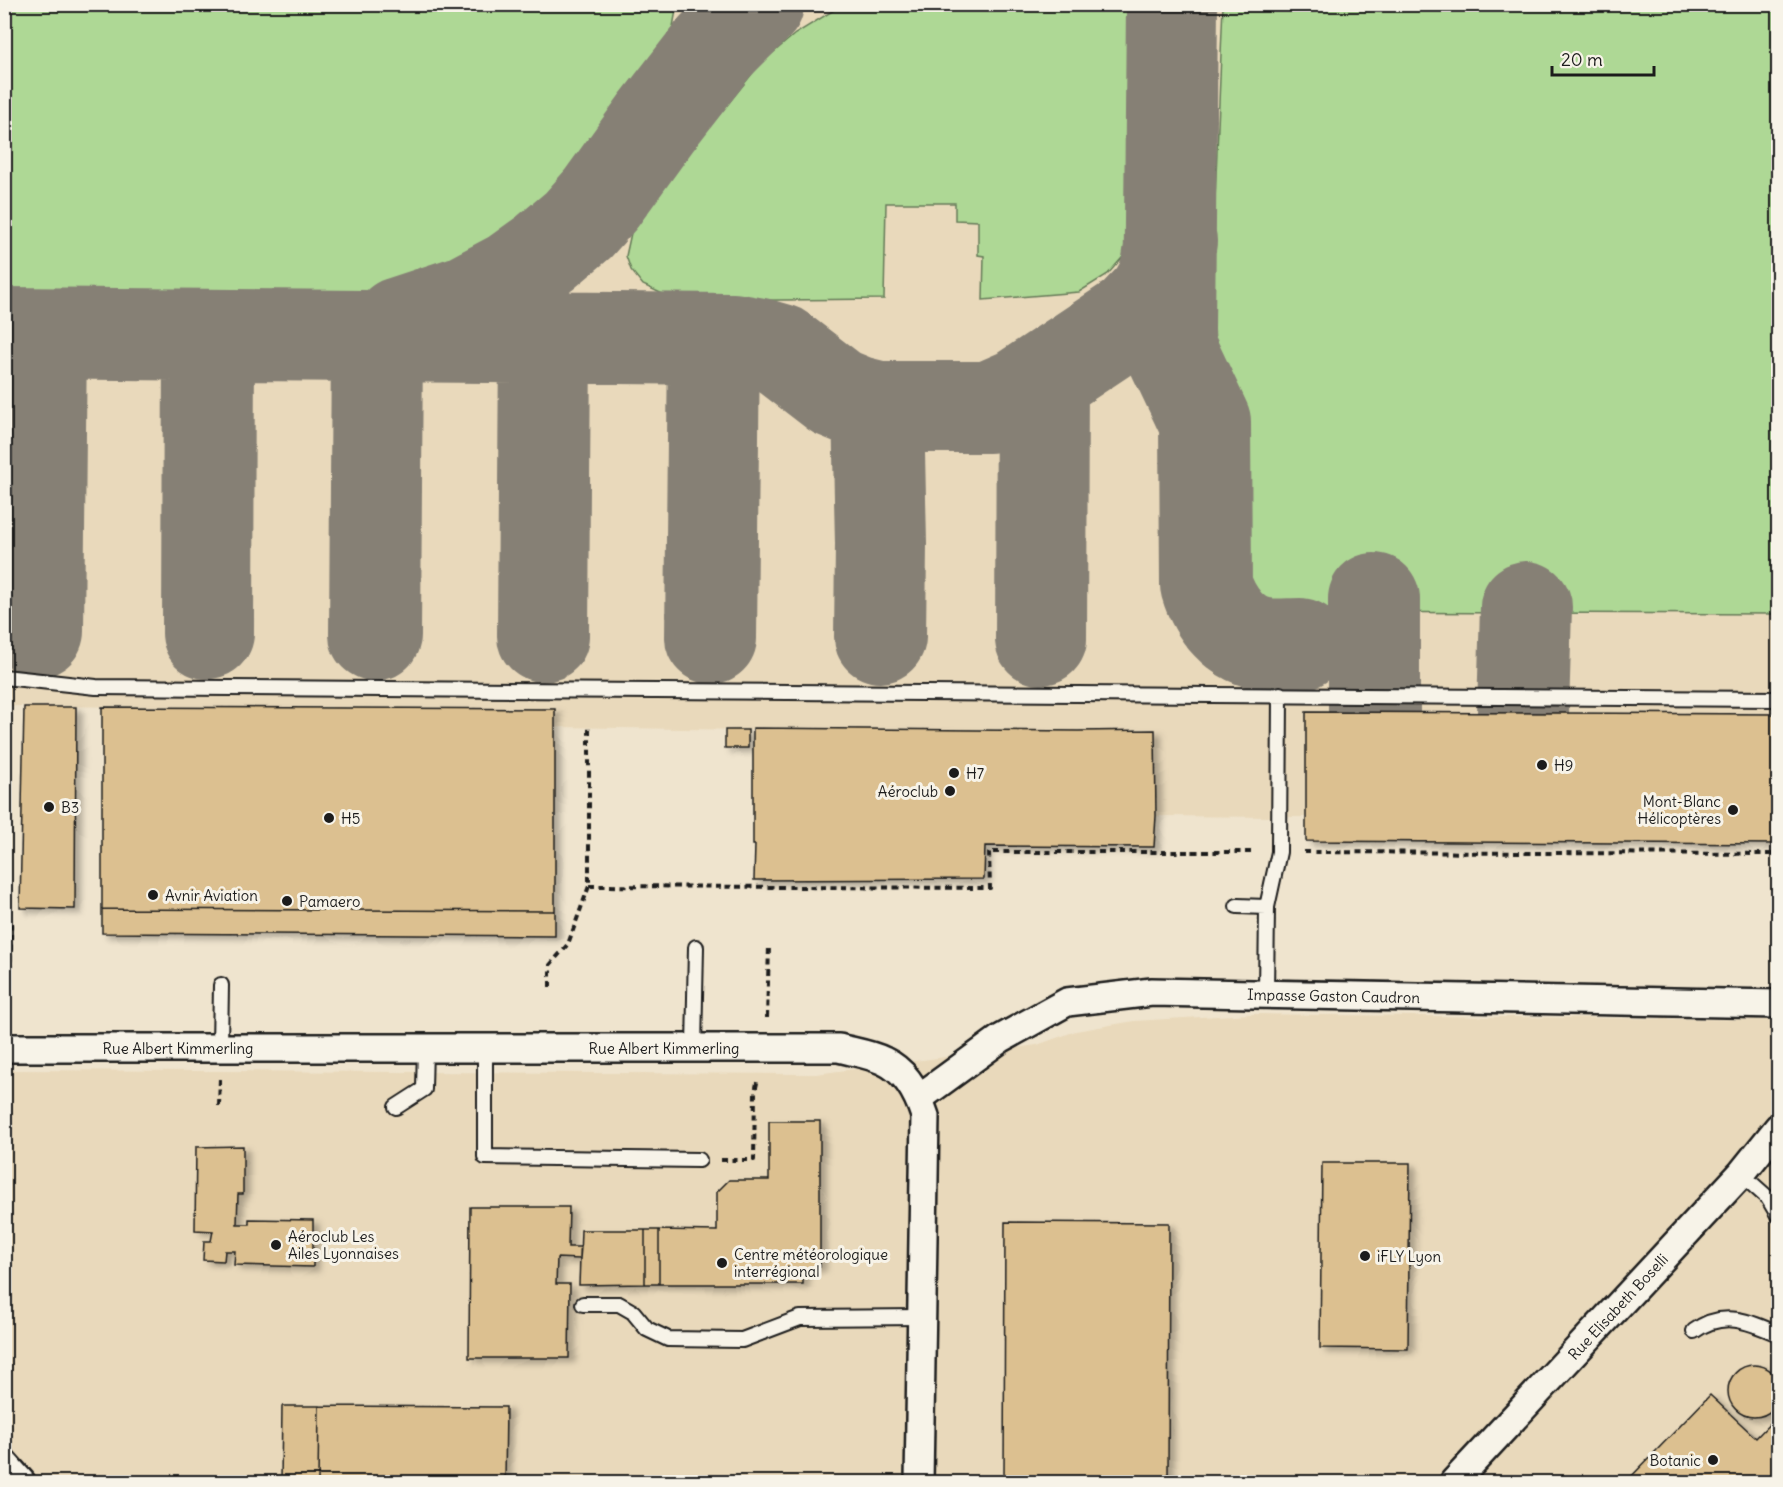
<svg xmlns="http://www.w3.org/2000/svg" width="1783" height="1487" viewBox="0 0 1783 1487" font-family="Delius,sans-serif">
  <defs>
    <filter id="shadow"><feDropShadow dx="6" dy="4" stdDeviation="3" flood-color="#0004"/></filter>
  </defs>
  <rect width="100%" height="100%" fill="#efe4ce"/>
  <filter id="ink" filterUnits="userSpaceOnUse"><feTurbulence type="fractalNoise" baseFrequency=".0167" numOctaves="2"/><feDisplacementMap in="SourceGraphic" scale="12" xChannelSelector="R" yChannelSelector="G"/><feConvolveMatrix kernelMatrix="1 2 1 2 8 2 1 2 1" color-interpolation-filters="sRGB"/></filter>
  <g filter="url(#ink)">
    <path fill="#e9d9bb" d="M5,5h1773v709l-471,-2 -1,105h-26l-124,-1 -1,-86 -77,1 -324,-3 -6,2 -193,-3v-18l-550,-3z
      M1251,1014l527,6v462h-1773v-412l811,4 221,-29 39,-14 58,-10z"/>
    <path fill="#aed895" stroke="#657a58" stroke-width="1.5" d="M4,5l1,-1 672,1 -5,27 -23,45 -38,59 -55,58 -55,41 -55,32 -45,18 -77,17 -319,-9z
      M842,5h294l3,6 -2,204 -9,36 -20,23 -29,18 -96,8 1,-44 -6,-1v-34l-23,-1v-17h-69l-2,96 -206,2 -35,-16 -12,-15 -5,-14 5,-23 6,-16 123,-153 35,-30z
      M1223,5h555v609l-474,-2 -45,-11 -24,-16 -10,-25 -4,-26 5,-152 -5,-23 -12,-12z"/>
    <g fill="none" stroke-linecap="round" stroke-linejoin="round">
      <path stroke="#868075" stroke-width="92" d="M1172,4l-3,327 1,17 35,74 1,163c8,28 30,57 61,59 10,1 22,0 33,0
        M399,323l67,-22 47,-25 32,-23 33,-28 23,-26 55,-76 59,-76 43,-43
        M4,333l729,6 23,4 24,7 56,43 22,9 20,5h111l30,-13 114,-76 21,-22 8,-14 5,-15 4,-26
        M878,407l3,137 -1,93
        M38,631l3,-297
        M208,633l1,-297
        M375,635l2,-298
        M543,636l2,-299
        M711,638l3,-299
        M1041,639l1,-260
        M1374,712v-113
        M1523,713l3,-106"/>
    </g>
    <path fill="#dcc090" stroke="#1c1c1c" stroke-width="1.5" filter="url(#shadow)" d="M24,707h52l-1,202 -55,-1z
      M102,707l453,2v202l-453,-2z
      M1306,712l472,2v130l-472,-3z
      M753,728l325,3 77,-1 1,86 -2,31 -169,-1 -1,33 -230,1 1,-35h-2z
      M725,730h23v18h-23z
      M102,909l453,2v25l-453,-3z
      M769,1121h51v146l-12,1 -5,7v9h-144v-54l58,1v-39l12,-12h40z
      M243,1146v48h-5l-1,30h12v-5l64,1v47l-79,-2 1,-14h-10l-1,10 -21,-1 1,-19h7l2,-10 -18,-1 1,-83z
      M1322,1163h88l-2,186 -88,-1z
      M470,1207h99l-1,40h13l-1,12 -23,-1 -1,26h14l-1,74h-100z
      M1005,1222l164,1 -1,259h-164z
      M581,1230h64v54l-66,1z
      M645,1230h14v54h-14z
      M1728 1391a26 26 0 1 1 52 0a26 26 0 1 1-52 0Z
      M1710,1395l46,43 22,-23v67h-152z
      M282,1406h37l-1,76h-37z
      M319,1406l187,1 -1,75h-187z"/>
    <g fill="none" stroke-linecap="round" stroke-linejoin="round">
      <g stroke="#1c1c1c" stroke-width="18">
        <path id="lane" d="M4,677l92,10 1682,12
          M1237,906l30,1 -1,87
          M1267,907l12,-55 1,-158
          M220,1047l1,-62
          M485,1047v110l214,3
          M694,1048l2,-101
          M396,1107l28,-18 1,-42
          M1741,1174l27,24 10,17
          M583,1304h36l14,8 14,17 21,10 74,1 58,-22 122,-1
          M1694,1331c29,-21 54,-10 84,3"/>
      </g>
      <g stroke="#1c1c1c" stroke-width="32">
        <g id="street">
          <path id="s1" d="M4,1048h835c14,4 31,6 45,13 22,10 34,33 41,55l-6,366"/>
          <path id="s2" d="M919,1098l81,-59 67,-37 85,-10 626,12"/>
          <path d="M4,1463l17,19"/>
          <path id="s3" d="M1454,1482l287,-308 37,-46"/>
        </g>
      </g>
      <path stroke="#1c1c1c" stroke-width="4" stroke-dasharray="6 4.5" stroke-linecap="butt" d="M1304,852l474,2
        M589,886l401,2 -1,-36h265
        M4,920h7l-1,63
        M550,987v-22l18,-21 21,-58v-159
        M767,1018l2,-72
        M219,1106l1,-28
        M721,1160h33l1,-68 3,-14"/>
      <use href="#lane" stroke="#f7f3e8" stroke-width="14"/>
      <use href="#street" stroke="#f7f3e8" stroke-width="27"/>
    </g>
  </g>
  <g fill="#1c1c1c" stroke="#f7f3e8" stroke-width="2">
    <circle cx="1542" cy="765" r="6"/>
    <circle cx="954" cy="773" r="6"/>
    <circle cx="950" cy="791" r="6"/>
    <circle cx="49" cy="807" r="6"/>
    <circle cx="1733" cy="810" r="6"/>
    <circle cx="329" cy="818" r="6"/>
    <circle cx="153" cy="895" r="6"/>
    <circle cx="287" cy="901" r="6"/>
    <circle cx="276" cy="1245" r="6"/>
    <circle cx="1365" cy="1256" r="6"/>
    <circle cx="722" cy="1263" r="6"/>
    <circle cx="1713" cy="1460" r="6"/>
  </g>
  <g text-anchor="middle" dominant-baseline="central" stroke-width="6" stroke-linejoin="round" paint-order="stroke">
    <g font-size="15" fill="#1c1c1c" stroke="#f7f3e8" text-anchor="start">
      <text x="1554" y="765">H9</text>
      <text x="966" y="773">H7</text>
      <text x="938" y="791" text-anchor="end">Aéroclub</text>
      <text x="1721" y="801" text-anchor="end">Mont-Blanc<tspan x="1721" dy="17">Hélicoptères</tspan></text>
      <text x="61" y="807">B3</text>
      <text x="341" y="818">H5</text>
      <text x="165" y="895">Avnir Aviation</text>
      <text x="299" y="901">Pamaero</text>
      <text x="288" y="1236">Aéroclub Les<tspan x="288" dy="17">Ailes Lyonnaises</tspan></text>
      <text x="734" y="1254">Centre météorologique<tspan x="734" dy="17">interrégional</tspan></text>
      <text x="1377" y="1256">iFLY Lyon</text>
      <text x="1701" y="1460" text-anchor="end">Botanic</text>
    </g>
    <g font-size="15" fill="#1c1c1c" stroke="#f7f3e8">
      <text stroke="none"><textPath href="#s2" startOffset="444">Impasse Gaston Caudron</textPath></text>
      <text stroke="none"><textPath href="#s1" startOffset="174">Rue Albert Kimmerling</textPath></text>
      <text stroke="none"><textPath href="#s1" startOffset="660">Rue Albert Kimmerling</textPath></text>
      <text stroke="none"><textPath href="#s3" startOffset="240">Rue Elisabeth Boselli</textPath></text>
    </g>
  </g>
  <rect width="1783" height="1487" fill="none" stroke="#f7f3e8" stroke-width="24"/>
  <rect x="12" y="12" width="1759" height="1463" fill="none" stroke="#1c1c1c" stroke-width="2" filter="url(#ink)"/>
  <path d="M1552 66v9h102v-9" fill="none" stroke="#1c1c1c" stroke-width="3"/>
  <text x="1561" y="66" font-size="18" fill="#1c1c1c" stroke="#f7f3e8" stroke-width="4.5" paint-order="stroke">20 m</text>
</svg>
